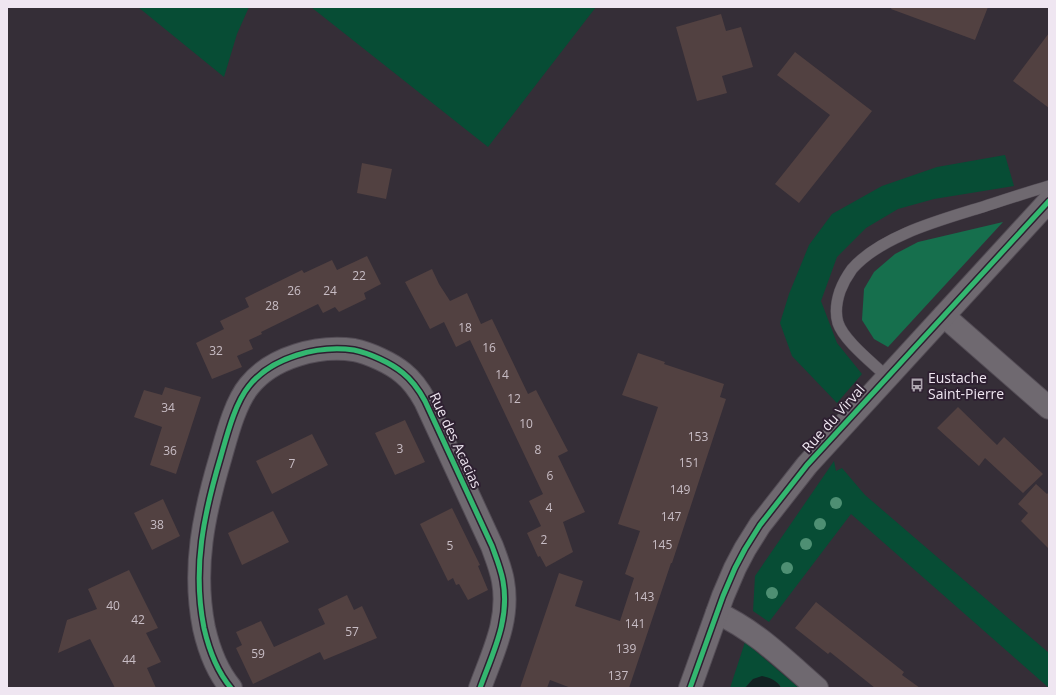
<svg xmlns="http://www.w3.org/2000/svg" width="1056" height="695" viewBox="0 0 1056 695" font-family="'Open Sans',sans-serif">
  <rect width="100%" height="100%" fill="#352e37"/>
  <path fill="#074d35" d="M138,7h111l-12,27 -13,43z
    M311,7h285l-108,140z
    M1005,155l9,31 -80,13 -36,10 -32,19 -29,29 -16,44 16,42 25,31 -25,29 -45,-47 -12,-33 9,-29 20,-49 23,-31 50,-28 55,-19z
    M834,461l2,10 6,-3 23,27 184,158v35l-198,-174 -82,108 -16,-11 2,-35z
    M745,642l54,46h-18l-2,-4 -26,-5 -8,9h-15z"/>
  <path fill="#166f4d" d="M1003,222l-115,125 -14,-8 -12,-19 2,-31 10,-17 21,-18 23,-12z"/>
  <path fill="#132122" d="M762,676c8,2 15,4 19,12h-36l8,-9z"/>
  <path fill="#524141" d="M892,7h96l-13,33 -84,-31z
    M721,14l5,17 15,-4 12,40 -31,9 5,17 -30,8 -21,-74z
    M1049,33v75l-36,-27z
    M795,52l77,59 -73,92 -24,-19 55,-69 -53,-40z
    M362,163l30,6 -6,30 -29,-6z
    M367,256l14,28 -17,9 2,6 -27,13 -4,-5 -12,6 -5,-9 -57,28 1,2 -13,6 4,9 -16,7 5,11 -30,12 -16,-36 28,-14 -4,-8 29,-14 -4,-9 57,-28 2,3 28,-13 5,10z
    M432,269l7,15 11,17 17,-8 14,31 11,-5 36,75 8,-4 32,61 -10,5 27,56 -22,10 10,30 -27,15 -6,-11 -2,1 -11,-24 14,-7 -12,-25 14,-7 -73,-154 -14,7 -12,-25 -14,7 -25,-47z
    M638,353l27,9 -1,2 60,20 -4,13 6,2 -54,164h-1l-42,125h-58l-21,-8 -3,8h-27l39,-115 24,8 -8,25 45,15 14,-43 -9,-4 15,-43 -22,-7 40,-117 -36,-12z
    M165,387l36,10 -25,77 -26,-9 12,-38 -28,-10 10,-27 18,5z
    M958,407l39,38 7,-8 39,37 -20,19 -38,-35 -6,8 -42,-38z
    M405,420l20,42 -30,13 -20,-42z
    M312,434l16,31 -56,29 -16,-33z
    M1036,484l11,10 2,-2v57l-28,-28 7,-8 -10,-9z
    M163,499l17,37 -28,14 -18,-37z
    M452,508l28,57 -2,1 10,24 -20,10 -9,-16 -3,1 -3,-7 -5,3 -28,-57z
    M273,511l16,31 -47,23 -14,-32z
    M129,570l29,58 -12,5 15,29 -14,6 9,20h-41l-25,-49 -32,14 9,-33 30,-11 -9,-20z
    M347,595l7,15 8,-4 15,32 -53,22 -4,-8 -67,32 -17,-36 6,-3 -6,-13 25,-11 13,26 51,-23 -7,-15z
    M816,602l88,70 -2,3 18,13h-45l-45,-36 -2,2 -33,-26z"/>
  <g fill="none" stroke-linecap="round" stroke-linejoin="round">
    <g stroke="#534c55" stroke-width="12">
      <path id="lane" d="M887,377c-13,-13 -43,-36 -49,-54 -3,-10 -1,-23 2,-32 3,-8 7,-15 12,-22 28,-32 85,-48 124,-60 25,-8 49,-16 73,-23"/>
    </g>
    <g stroke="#534c55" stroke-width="24">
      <path id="street" d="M944,316l105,92
        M717,613c38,17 69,48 100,75
        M231,688c-15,-18 -22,-38 -27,-60 -12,-60 0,-115 17,-172 6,-21 14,-53 28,-70 23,-29 69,-41 105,-36 15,3 37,13 49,23 10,8 16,17 22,28l67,145c4,11 9,23 11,35 7,39 -10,71 -23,107"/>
    </g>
    <g stroke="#534c55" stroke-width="24">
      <path id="secondary" d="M690,688l33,-92 12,-28 10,-19 15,-24 47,-60 242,-264"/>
    </g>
    <use href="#lane" stroke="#6f6970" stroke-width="11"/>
    <use href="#street" stroke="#6f6970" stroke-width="22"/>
    <use href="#secondary" stroke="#6f6970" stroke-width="22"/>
    <g stroke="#2e2031" stroke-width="8">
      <path id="cycleway" d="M231,688c-15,-18 -22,-38 -27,-60 -12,-60 0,-115 17,-172 6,-21 14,-53 28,-70 23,-29 69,-41 105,-36 15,3 37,13 49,23 10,8 16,17 22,28l67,145c4,11 9,23 11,35 7,39 -10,71 -23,107
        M690,688l33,-92 12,-28 10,-19 15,-24 47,-60 242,-264"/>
    </g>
    <use href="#cycleway" stroke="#33b770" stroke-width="5"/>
  </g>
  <g fill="#4e8f73">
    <circle cx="836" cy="503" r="6"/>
    <circle cx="820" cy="524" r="6"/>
    <circle cx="806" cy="544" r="6"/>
    <circle cx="787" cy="568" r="6"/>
    <circle cx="772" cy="593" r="6"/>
  </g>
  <defs>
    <g id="bus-bare" transform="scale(1.08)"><path d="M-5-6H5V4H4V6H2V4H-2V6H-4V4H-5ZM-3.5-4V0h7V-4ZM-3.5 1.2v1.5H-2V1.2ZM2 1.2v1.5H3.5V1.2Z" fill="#aea6b0" stroke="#2e2031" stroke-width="2.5" paint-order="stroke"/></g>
  </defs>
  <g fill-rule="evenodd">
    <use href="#bus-bare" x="917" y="385"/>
  </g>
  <g text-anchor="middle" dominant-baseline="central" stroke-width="4" stroke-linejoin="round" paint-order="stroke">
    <g font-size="12" fill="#c8bdc5">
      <text x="359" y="275">22</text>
      <text x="294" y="290">26</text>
      <text x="330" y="290">24</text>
      <text x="272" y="305">28</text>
      <text x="465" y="327">18</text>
      <text x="489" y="347">16</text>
      <text x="216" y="350">32</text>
      <text x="502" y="374">14</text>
      <text x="514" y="398">12</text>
      <text x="168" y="407">34</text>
      <text x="526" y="423">10</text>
      <text x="698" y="436">153</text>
      <text x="400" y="448">3</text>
      <text x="538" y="449">8</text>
      <text x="170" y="450">36</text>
      <text x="689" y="462">151</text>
      <text x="292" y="463">7</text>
      <text x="550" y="475">6</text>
      <text x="680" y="489">149</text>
      <text x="549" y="507">4</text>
      <text x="671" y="516">147</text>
      <text x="157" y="524">38</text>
      <text x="544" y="539">2</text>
      <text x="662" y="544">145</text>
      <text x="450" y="545">5</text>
      <text x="644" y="596">143</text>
      <text x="113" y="605">40</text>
      <text x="138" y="619">42</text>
      <text x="635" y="623">141</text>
      <text x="352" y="631">57</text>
      <text x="626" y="648">139</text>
      <text x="258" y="653">59</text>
      <text x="129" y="659">44</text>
      <text x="618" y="675">137</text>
    </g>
    <g font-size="14" fill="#efe6f1" stroke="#2e2031" text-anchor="start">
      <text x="928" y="377">Eustache<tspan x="928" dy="16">Saint-Pierre</tspan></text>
    </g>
    <g font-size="14" fill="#efe6f1" stroke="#2e2031">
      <text transform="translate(833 418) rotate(-48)">Rue du Virval</text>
      <text transform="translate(456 440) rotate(65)">Rue des Acacias</text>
    </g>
  </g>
  <rect width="1056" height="695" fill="none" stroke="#efe6f1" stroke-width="16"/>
</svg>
